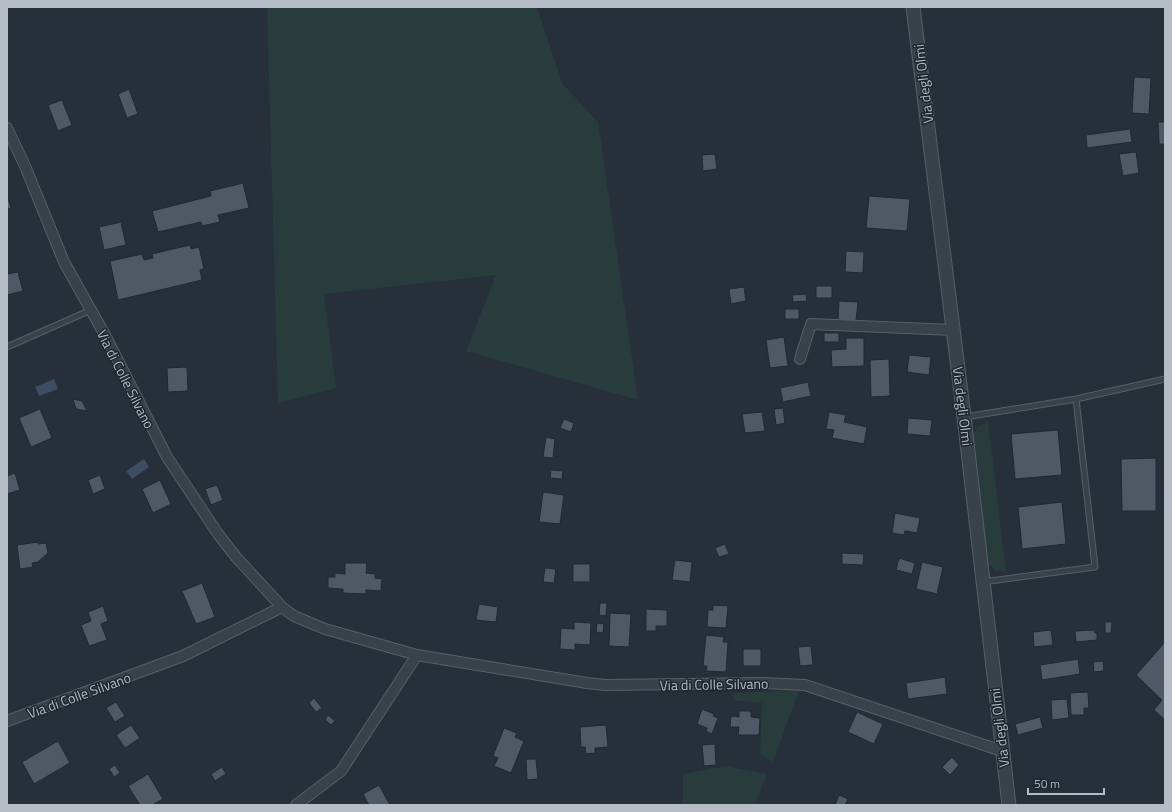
<svg xmlns="http://www.w3.org/2000/svg" width="1172" height="812" viewBox="0 0 1172 812" font-family="'Titillium Web',sans-serif">
  <rect width="100%" height="100%" fill="#262f3a"/>
  <path fill="#283c3c" d="M267,7h270l25,76 36,39 40,278 -172,-49 30,-76 -172,19 12,94 -58,15z
    M988,421l18,151 -10,-1 -9,-8 -15,-128 6,-8z
    M799,690l-26,72 -13,-8 2,-51 -29,-3v-7z
    M725,766l42,8 -12,31h-72v-31z"/>
  <path fill="#3d4d62" d="M54,379l4,10 -19,7 -4,-9z
    M144,459l5,8 -17,12 -6,-8z"/>
  <path fill="#4f5865" stroke="#202832" d="M1134,77l17,1 -2,36 -17,-1z
    M129,89l9,25 -11,4 -9,-24z
    M62,100l10,25 -14,6 -10,-26z
    M1158,122h7v22h-6z
    M1130,129l2,13 -45,6 -1,-13z
    M1136,152l3,21 -16,3 -4,-22z
    M715,154l2,15 -14,2 -1,-16z
    M243,183l6,25 -31,7 2,7 -18,4 -1,-4 -43,10 -6,-21 59,-15 -1,-5z
    M7,194l4,14 -4,1z
    M869,196l41,3 -3,32 -41,-3z
    M121,222l5,23 -22,5 -5,-23z
    M190,245l1,4 8,-2 5,22 -4,1 2,10 -84,20 -8,-39 32,-7 2,6 9,-2 -1,-4z
    M846,251l18,1 -1,21 -18,-1z
    M18,272l5,19 -16,4v-21z
    M816,286h16v12h-16z
    M744,287l2,14 -15,3 -2,-15z
    M806,294l1,7 -14,1 -1,-7z
    M839,301l19,1 -2,19 -18,-1z
    M785,309h14v10h-14z
    M824,333h15v9h-15z
    M784,337l4,29 -18,2 -4,-28z
    M846,338h18v28l-32,1 -1,-17 15,-1z
    M909,355l22,2 -2,18 -22,-3z
    M889,359l1,37 -19,1 -1,-37z
    M187,367l1,24 -20,1 -1,-24z
    M808,382l3,14 -28,6 -3,-14z
    M73,399l9,2 5,10 -11,-2z
    M783,408l2,15 -9,2 -2,-16z
    M40,409l12,29 -21,9 -12,-29z
    M762,412l3,19 -20,2 -3,-19z
    M829,412l17,3 -2,7 23,5 -3,17 -32,-6 2,-8 -8,-1z
    M908,418l24,2 -2,16 -23,-2z
    M564,419l10,4 -3,9 -11,-4z
    M1058,430l4,45 -47,4 -4,-45z
    M546,437l9,2 -2,19 -10,-1z
    M1156,458v53h-34l-1,-52z
    M551,470l12,1 -1,8 -12,-1z
    M15,473l5,17 -13,4v-18z
    M100,475l5,14 -12,5 -5,-14z
    M160,480l11,24 -18,9 -11,-24z
    M217,485l6,15 -12,5 -6,-16z
    M543,492l21,3 -4,29 -21,-2z
    M1062,502l4,42 -44,5 -4,-42z
    M895,513l25,5 -3,15 -12,-2 -1,4 -12,-2z
    M38,542v2l8,-1 2,10 -10,9 -6,1 1,4 -13,2 -3,-24z
    M725,544l4,10 -10,3 -4,-9z
    M842,553l22,1 -1,11 -21,-1z
    M899,558l16,5 -3,11 -16,-4z
    M675,560l17,2 -2,20 -18,-2z
    M922,562l21,5 -6,27 -21,-5z
    M345,563h22l-1,10 9,1v4l7,1 -1,12 -15,-1v4l-23,-1v-4l-15,-1v-11h7v-4l10,1z
    M573,564h17v18h-17z
    M545,568l11,1 -2,14 -11,-1z
    M202,583l13,34 -19,7 -14,-33z
    M600,603h7l-1,13 -7,-1z
    M479,604l19,3 -2,15 -20,-2z
    M713,605l15,1 -2,22 -19,-1 1,-17h5z
    M103,606l5,15 -7,3 6,16 -18,6 -8,-21 10,-4 -3,-9z
    M646,609l21,1v16h-11v5h-10z
    M610,613l21,1 -2,33 -20,-1z
    M574,622l17,1 -1,22 -15,-1v6l-15,-1 1,-21 13,1z
    M1105,622h7l-1,11h-6z
    M597,623l7,1 -1,9 -7,-1z
    M1051,630l2,15 -19,2 -1,-15z
    M1094,630l1,3h2v7l-21,2 -1,-11z
    M706,635l18,2 -1,5h5l-2,30 -20,-1 1,-5h-4z
    M1165,642v78l-11,-10 8,-10 -26,-25z
    M811,646l2,19 -13,1 -2,-19z
    M743,649h18v17h-18z
    M1078,659l2,15 -38,6 -2,-15z
    M1103,661l1,10 -10,1 -1,-10z
    M945,677l2,17 -39,5 -2,-16z
    M1088,692l1,16h-5v7h-13l-1,-22z
    M314,698l8,10 -6,4 -7,-9z
    M1067,699l2,19 -17,2 -1,-20z
    M116,702l9,14 -10,6 -9,-14z
    M702,709l12,5 -1,2 5,2 -6,16 -6,-3 1,-3 -10,-4z
    M739,711h12v6l9,1 -1,17h-21l1,-8h-9l1,-11 8,1z
    M857,712l26,12 -9,20 -26,-12z
    M328,715l7,6 -4,4 -6,-5z
    M1040,717l3,11 -25,7 -3,-11z
    M131,725l9,13 -15,10 -9,-13z
    M606,725l2,22 -13,1v5l-9,1 -1,-7h-4l-1,-20z
    M504,728l13,5 -2,4 9,4 -13,32 -17,-7 4,-8 -5,-2z
    M58,741l12,22 -36,21 -12,-22z
    M715,744l1,21 -12,1 -2,-21z
    M952,757l7,8 -9,10 -8,-8z
    M526,759h10l2,20 -11,1z
    M115,765l5,8 -6,4 -5,-8z
    M222,767l4,7 -11,7 -4,-7z
    M148,774l15,25 -11,6h-12l-12,-19z
    M379,785l11,20h-21l-6,-11z
    M839,795l9,4 -3,6h-10z"/>
  <g fill="none" stroke-linecap="round" stroke-linejoin="round">
    <g stroke="#575f69" stroke-width="7">
      <path id="service" d="M7,347l84,-37
        M965,417l111,-18 89,-20
        M983,582l112,-15 -19,-168"/>
    </g>
    <g stroke="#575f69" stroke-width="12">
      <path id="minor" d="M7,128l18,38 39,96 42,75 61,120 51,77 18,23 46,50 12,9 31,13 92,26 170,28 18,2 158,-2 42,2 197,66
        M800,359l11,-35 142,6
        M7,721l176,-65 99,-49
        M296,805l45,-34 76,-116"/>
    </g>
    <g stroke="#575f69" stroke-width="15">
      <path id="tertiary" d="M913,7l51,410 45,388"/>
    </g>
    <use href="#service" stroke="#39414b" stroke-width="5"/>
    <use href="#minor" stroke="#39414b" stroke-width="10"/>
    <use href="#tertiary" stroke="#39414b" stroke-width="13"/>
  </g>
  <g text-anchor="middle" dominant-baseline="central" stroke-width="3" stroke-linejoin="round" paint-order="stroke">
    <g font-size="14" fill="#b5bcc6" stroke="#1e2630">
      <text transform="translate(923 84) rotate(-97)">Via degli Olmi</text>
      <text transform="translate(126 379) rotate(63)">Via di Colle Silvano</text>
      <text transform="translate(963 406) rotate(83)">Via degli Olmi</text>
      <text transform="translate(714 684) rotate(-1)">Via di Colle Silvano</text>
      <text transform="translate(79 695) rotate(-20)">Via di Colle Silvano</text>
      <text transform="translate(999 728) rotate(-97)">Via degli Olmi</text>
    </g>
  </g>
  <rect width="1172" height="812" fill="none" stroke="#b5bcc6" stroke-width="16"/>
  <path d="M1028 788v6h76v-6" fill="none" stroke="#b5bcc6" stroke-width="2"/>
  <text x="1034" y="788" font-size="12" fill="#b5bcc6" stroke="#1e2630" stroke-width="3" paint-order="stroke">50 m</text>
</svg>
